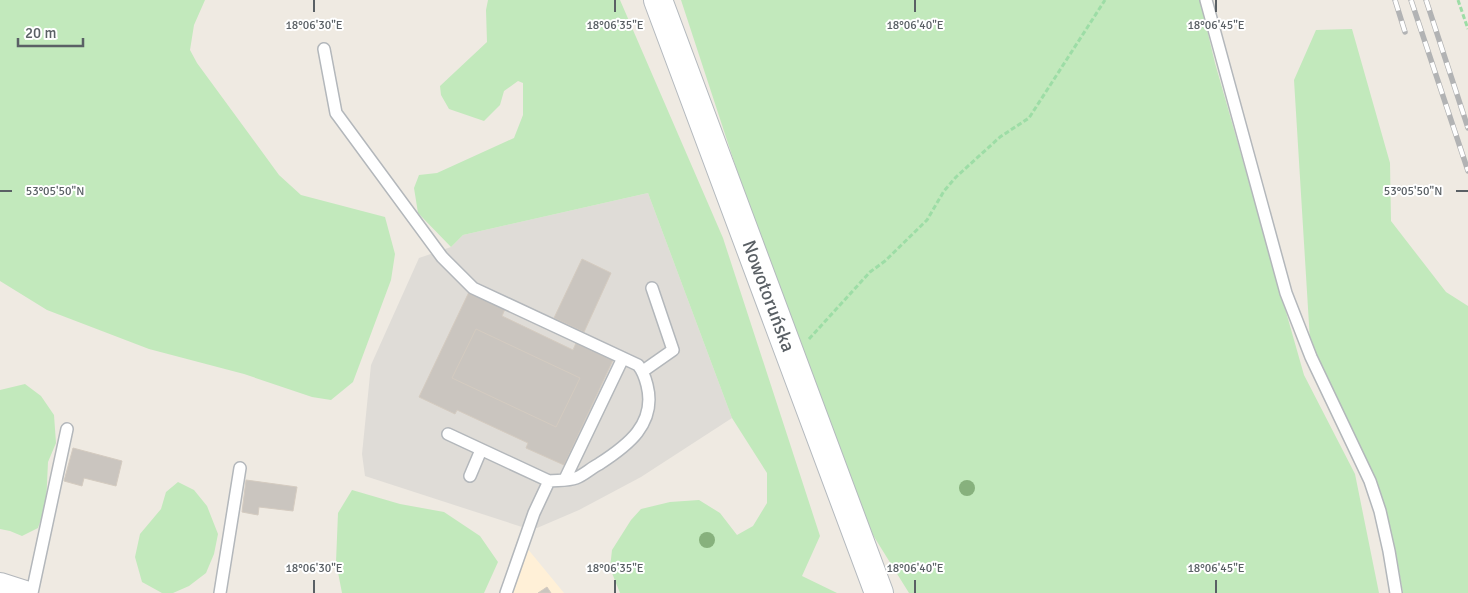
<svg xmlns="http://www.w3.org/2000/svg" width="1468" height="593" viewBox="0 0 1468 593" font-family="Signika,sans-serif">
  <rect width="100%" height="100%" fill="#efeae2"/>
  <path fill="#fff0d7" d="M522,542l42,51h-58z"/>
  <path fill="#dfdcd7" d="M648,193l84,225 -91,59 -62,33 -42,18 -15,-1 -157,-51 -3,-22 9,-89 48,-107 32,-11 12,-12z"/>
  <path fill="#c2e9bc" d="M0,0h205l-11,25 -4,25 7,13 82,112 22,20 84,22 10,37 -4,26 -38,102 -22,18 -19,-3 -68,-23 -95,-25 -102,-39 -47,-29z
    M488,0h132l103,238 97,298 -18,40 35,17h-217l-10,-25 2,-18 19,-30 10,-11 29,-7 29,-2 21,13 17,22 16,-9 14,-23v-30l-35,-55 -84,-225 -185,42 -12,12 -33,-34 -4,-25 5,-13 18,-2 77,-35 9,-23v-32l-5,-2 -14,10 -4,14 -16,16 -35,-12 -8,-14 -1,-9 47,-44 -1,-32z
    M681,0h519l15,63 89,312 51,99 24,119h-470l-46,-74 -120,-330z
    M1352,29l38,134 1,58 55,71 22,14v287h-65l-8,-45 -84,-191 -17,-277 22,-50z
    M25,384l16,12 13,19 2,28 -8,19 -2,43 -8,23 -16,8 -12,-5 -10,-2v-139z
    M178,482l16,8 13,16 11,28 -4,20 -8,19 -17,13 -16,7h-11l-20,-11 -7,-25 5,-23 21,-25 5,-17z
    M352,490l48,14 44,8 36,24 18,26 -14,31h-142l-6,-31 2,-49z"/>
  <path fill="#cac5bf" stroke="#d4cbc0" d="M582,259l29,14 -27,59 -30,-14z
    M469,292l36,17 -3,7 71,34 3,-7 37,17 -49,105 -38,-17 2,-5 -71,-33 -2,4 -36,-17z
    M476,329l104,49 -24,49 -104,-49z
    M73,448l49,13 -6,25 -32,-8 -2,8 -18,-5z
    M246,480l51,7 -4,24 -34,-4 -1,8 -16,-3z
    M547,587l4,6h-13z"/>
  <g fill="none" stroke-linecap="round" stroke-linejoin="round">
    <g stroke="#b3b7bb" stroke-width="14">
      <path id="service" d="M1206,0l80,293 25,64 59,124 10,30 9,40 7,42
        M324,49l12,64 3,4 103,140 31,31 165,77c5,6 7,12 9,20 10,39 -20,61 -48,79 -8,4 -15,11 -23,14 -8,3 -19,2 -27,3l-15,32 -28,80
        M643,371l30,-21 -21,-62
        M448,434l101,47
        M470,476l11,-26
        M565,479l58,-121
        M32,593l35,-164
        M220,593l20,-125"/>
    </g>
    <g stroke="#b3b7bb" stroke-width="26">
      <path id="minor" d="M0,585l25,8"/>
    </g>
    <g stroke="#b4b9be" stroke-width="30">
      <g id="secondary">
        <path id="s1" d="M658,0l221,593"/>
      </g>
    </g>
    <path stroke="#9ddda6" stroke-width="3" stroke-dasharray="5 2.5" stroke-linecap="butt" d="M1458,0l10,29
      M809,339l61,-67 15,-11 42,-41 17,-29 12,-14 44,-40 29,-19 76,-118"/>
    <use href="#service" stroke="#fff" stroke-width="11"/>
    <use href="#minor" stroke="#fff" stroke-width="24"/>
    <use href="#secondary" stroke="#fff" stroke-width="28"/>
    <g stroke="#b2b3b4" stroke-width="5.5">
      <path id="rail" d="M1395,0l10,32
        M1411,0l57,171
        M1426,0l42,128"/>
    </g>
    <use href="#rail" stroke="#fff" stroke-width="4" stroke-dasharray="11" stroke-linecap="butt"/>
  </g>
  <g fill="#87b17d">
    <circle cx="967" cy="488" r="8"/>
    <circle cx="707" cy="540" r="8"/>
  </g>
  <path fill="none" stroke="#5a6065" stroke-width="2" d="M314,0v12M615,0v12M915,0v12M1216,0v12M0,191h12M1456,191h12M314,580v13M615,580v13M915,580v13M1216,580v13"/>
  <g text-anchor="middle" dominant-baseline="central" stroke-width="4" stroke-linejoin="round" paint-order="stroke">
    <g font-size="19" fill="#5a6065" stroke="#fff">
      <text stroke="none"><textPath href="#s1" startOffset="316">Nowotoruńska</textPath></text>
    </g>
  </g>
  <g font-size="12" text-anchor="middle" fill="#5a6065" stroke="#fff" stroke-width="4" stroke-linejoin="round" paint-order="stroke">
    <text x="314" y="29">18°06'30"E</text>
    <text x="615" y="29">18°06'35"E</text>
    <text x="915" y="29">18°06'40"E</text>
    <text x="1216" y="29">18°06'45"E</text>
    <text x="55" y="195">53°05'50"N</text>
    <text x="1413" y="195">53°05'50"N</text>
    <text x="314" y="572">18°06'30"E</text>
    <text x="615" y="572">18°06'35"E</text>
    <text x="915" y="572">18°06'40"E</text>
    <text x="1216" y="572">18°06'45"E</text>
  </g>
  <path d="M18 38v8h65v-8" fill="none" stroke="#5a6065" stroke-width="2.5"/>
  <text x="25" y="38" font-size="15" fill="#5a6065" stroke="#ffffff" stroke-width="4" paint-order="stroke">20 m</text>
</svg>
